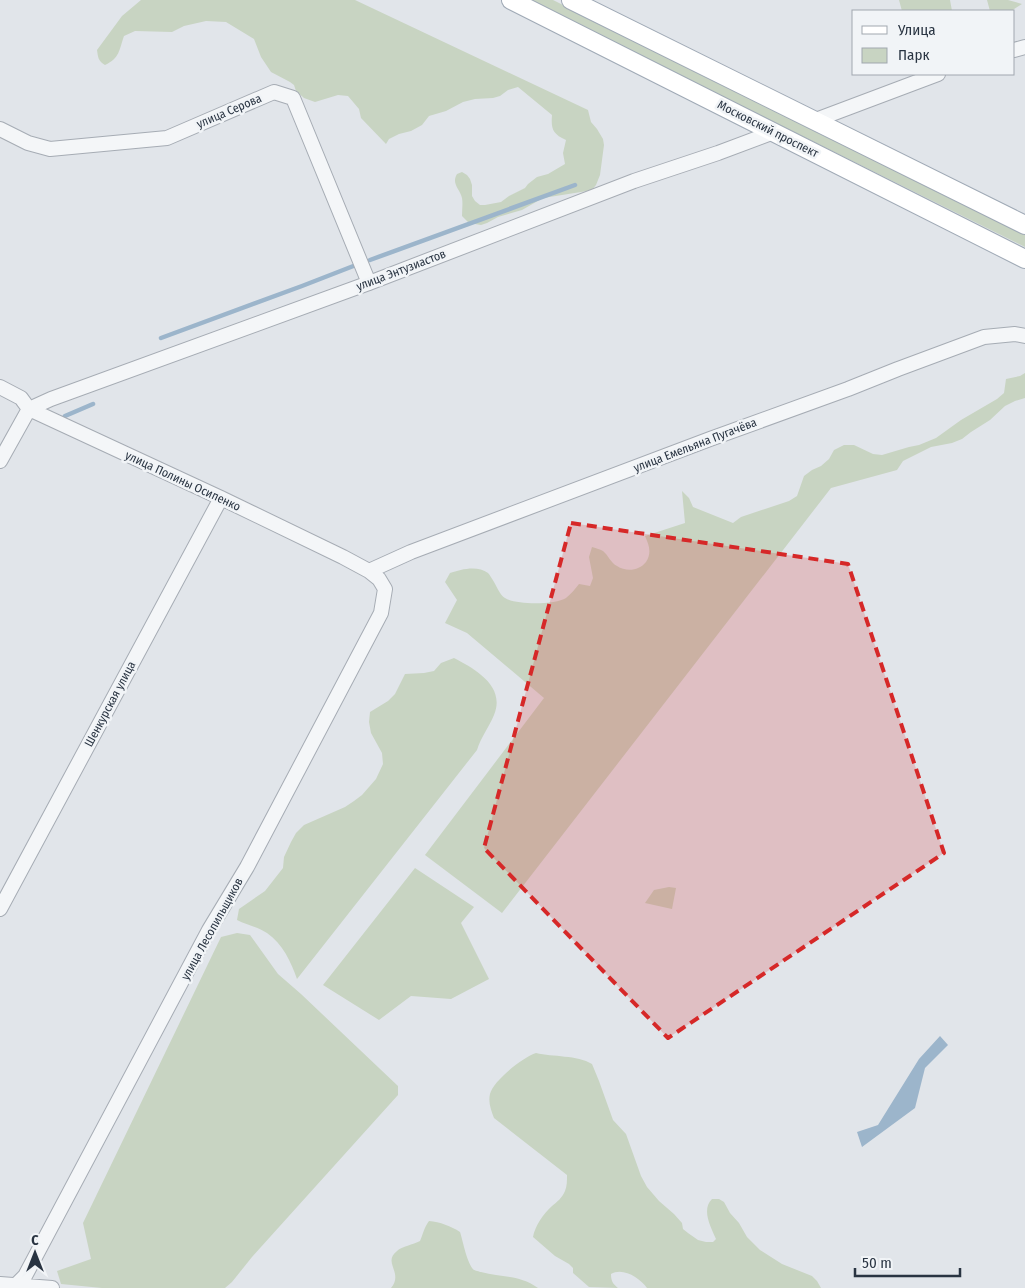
<svg xmlns="http://www.w3.org/2000/svg" width="1025" height="1288" viewBox="0 0 1025 1288" font-family="'Fira Sans Condensed',sans-serif">
  <rect width="100%" height="100%" fill="#e1e5ea"/>
  <path fill="#c8d4c2" d="M141,0h214l233,110 3,12 6,7 6,10 1,6 -4,30 -4,10 -4,5 -11,2 -38,6 -21,12 -24,7 -11,6 -6,2 -12,-2 -7,-7c0,-6 1,-12 0,-18 -2,-9 -11,-14 -5,-24l5,-2 5,3 3,4 2,6v11l3,5 5,4h5l16,-3 8,-6 16,-8 3,-4 9,-7 11,-3 17,-10 -2,-11 3,-13c-14,-6 -15,-12 -14,-25l-34,-28 -10,3 -8,6 -7,2 -18,1 -12,3 -17,9 -17,5 -7,9 -11,6 -12,3 -10,5 -3,5 -25,-26 -2,-9 -11,-13 -10,-1 -23,7 -11,-4 -8,-7 -2,-6 -4,-3 -19,-10 -10,-15 -7,-18 -28,-17 -20,-1 -22,5 -12,6 -37,-1 -11,5c-5,14 -4,22 -19,29 -7,-4 -7,-8 -8,-15l25,-34z
    M529,0h24l472,235v12z
    M899,0h51l2,11h-50z
    M987,0h21l14,4 -11,7h-21z
    M1025,373v25l-10,3 -10,5 -15,14 -19,12 -9,7 -10,4 -21,4 -28,14 -6,9 -66,18 -329,425 -77,-58 119,-157 -77,-65 -22,-10 12,-23 -12,-18 5,-9c11,-4 28,-8 38,0 2,2 4,6 6,9 3,5 6,13 11,16 11,7 50,7 61,0 5,-4 9,-9 13,-14l11,2 3,-8 -4,-21 3,-10c3,1 8,2 11,4 5,4 8,12 14,15 9,6 22,5 29,-4 6,-9 3,-17 -1,-26l40,-13 -3,-32 7,7 4,9 40,16 8,-6 48,-16 8,-5 7,-20 8,-6 9,-4 8,-7 5,-9 10,-5h10l19,9 9,1 27,-8 10,-2 17,-7 25,-18 36,-21 7,-6 2,-14 14,-3z
    M454,658c21,11 52,28 40,57 -5,12 -13,22 -17,35l-180,229c-6,-17 -14,-35 -30,-46 -9,-6 -20,-8 -30,-13l2,-11 26,-18 18,-23 1,-11 7,-15 5,-9 8,-8 41,-18 9,-6 8,-6 14,-16 7,-15 -1,-11 -11,-20 -2,-11 1,-10 18,-11 7,-7 10,-20 19,-1 10,-2 7,-8z
    M415,868l59,39 -13,16 28,56 -38,20 -40,-3 -32,24 -56,-35z
    M669,887l7,1 -4,21 -27,-6 9,-13z
    M237,933l13,2 28,39 23,20 97,92v9l-146,162 -20,25 -7,6h-123l-41,-4 -4,-13 34,-12 -8,-36 138,-286z
    M536,1053c17,4 41,2 56,11l7,17 14,39 13,14 15,42 6,11 12,14 15,13 8,9 1,6 5,4 10,7 8,2h7l3,-3c-5,-12 -15,-29 -4,-40h7l5,3 6,11 9,10 8,14 13,13 22,14 30,12 5,5 4,7h-174c-7,-10 -24,-21 -36,-14 0,7 2,10 7,14l-29,-1 -16,-14v-5l-4,-4 -14,-8 -22,-19c2,-11 10,-23 19,-31 5,-4 10,-8 13,-15 2,-5 2,-10 2,-16l-73,-57c-3,-8 -6,-16 -4,-24 3,-13 33,-37 46,-41z
    M429,1221c11,1 22,5 31,11 3,9 7,32 14,38 0,0 6,2 7,2 21,6 38,2 57,16h-147c13,-16 -9,-25 6,-37 5,-5 16,-6 23,-10 3,-7 4,-13 9,-20z"/>
  <path fill="#9cb5cb" d="M940,1036l8,9 -23,23 -10,40 -53,39 -5,-15 21,-7 41,-66z"/>
  <g fill="none" stroke-linecap="round" stroke-linejoin="round">
    <path stroke="#9cb5cb" stroke-width="4.5" d="M370,260l205,-75
      M161,338l141,-52 54,-21
      M65,416l28,-12"/>
    <g stroke="#a6acb4" stroke-width="16">
      <path id="minor" d="M1014,50l11,-3
        M813,121l125,-47
        M0,129l28,14 22,6 117,-11 107,-46 19,6 76,185
        M0,387l21,11 8,11 192,89 122,59 26,14 10,8 6,10 -4,24 -134,254 -38,63 -184,346 -9,9
        M0,461l29,-52 22,-10 318,-116 265,-102 84,-28 56,-21
        M369,571l42,-19 299,-113 138,-50 50,-20 86,-32 31,-3 10,2
        M0,909l221,-411
        M0,1284l52,4"/>
    </g>
    <g stroke="#a0aab6" stroke-width="20">
      <path id="major" d="M511,0l514,259
        M571,0l454,225"/>
    </g>
    <use href="#minor" stroke="#f4f6f8" stroke-width="14"/>
    <use href="#major" stroke="#fff" stroke-width="18"/>
  </g>
  <path fill="#d62828" fill-opacity="0.2" stroke="#d62828" stroke-width="4" stroke-dasharray="10 6" stroke-linejoin="round" d="M571,523l277,41 96,289 -276,185 -184,-190z"/>
  <g text-anchor="middle" dominant-baseline="central" stroke-width="5" stroke-linejoin="round" paint-order="stroke">
    <g font-size="12" fill="#293442" stroke="#f1f4f7">
      <text transform="translate(229 111) rotate(-23)">улица Серова</text>
      <text transform="translate(768 129) rotate(27)">Московский проспект</text>
      <text transform="translate(401 270) rotate(-21)">улица Энтузиастов</text>
      <text transform="translate(695 445) rotate(-21)">улица Емельяна Пугачёва</text>
      <text transform="translate(183 481) rotate(25)">улица Полины Осипенко</text>
      <text transform="translate(110 704) rotate(-62)">Шенкурская улица</text>
      <text transform="translate(212 929) rotate(-61)">улица Лесопильщиков</text>
    </g>
  </g>
  <rect x="852" y="10" width="162" height="65" fill="#f1f4f7" stroke="#a1a7af"/>
  <rect x="862" y="26" width="25" height="8" fill="#ffffff" stroke="#a1a7af"/>
  <text x="898" y="35" font-size="15" fill="#293442">Улица</text>
  <rect x="862" y="48" width="25" height="15" fill="#c8d4c2" stroke="#a1a7af"/>
  <text x="898" y="60" font-size="15" fill="#293442">Парк</text>
  <g transform="translate(35 1253)" stroke="#f1f4f7" stroke-width="4" paint-order="stroke">
  <path d="M0-4L9 19L0 12L-9 19Z" fill="#293442"/>
  <text y="-8" font-size="14" font-weight="bold" text-anchor="middle" fill="#293442">С</text>
  </g>
  <path d="M855 1268v8h105v-8" fill="none" stroke="#293442" stroke-width="2.5"/>
  <text x="862" y="1268" font-size="15" fill="#293442" stroke="#f1f4f7" stroke-width="4" paint-order="stroke">50 m</text>
</svg>
